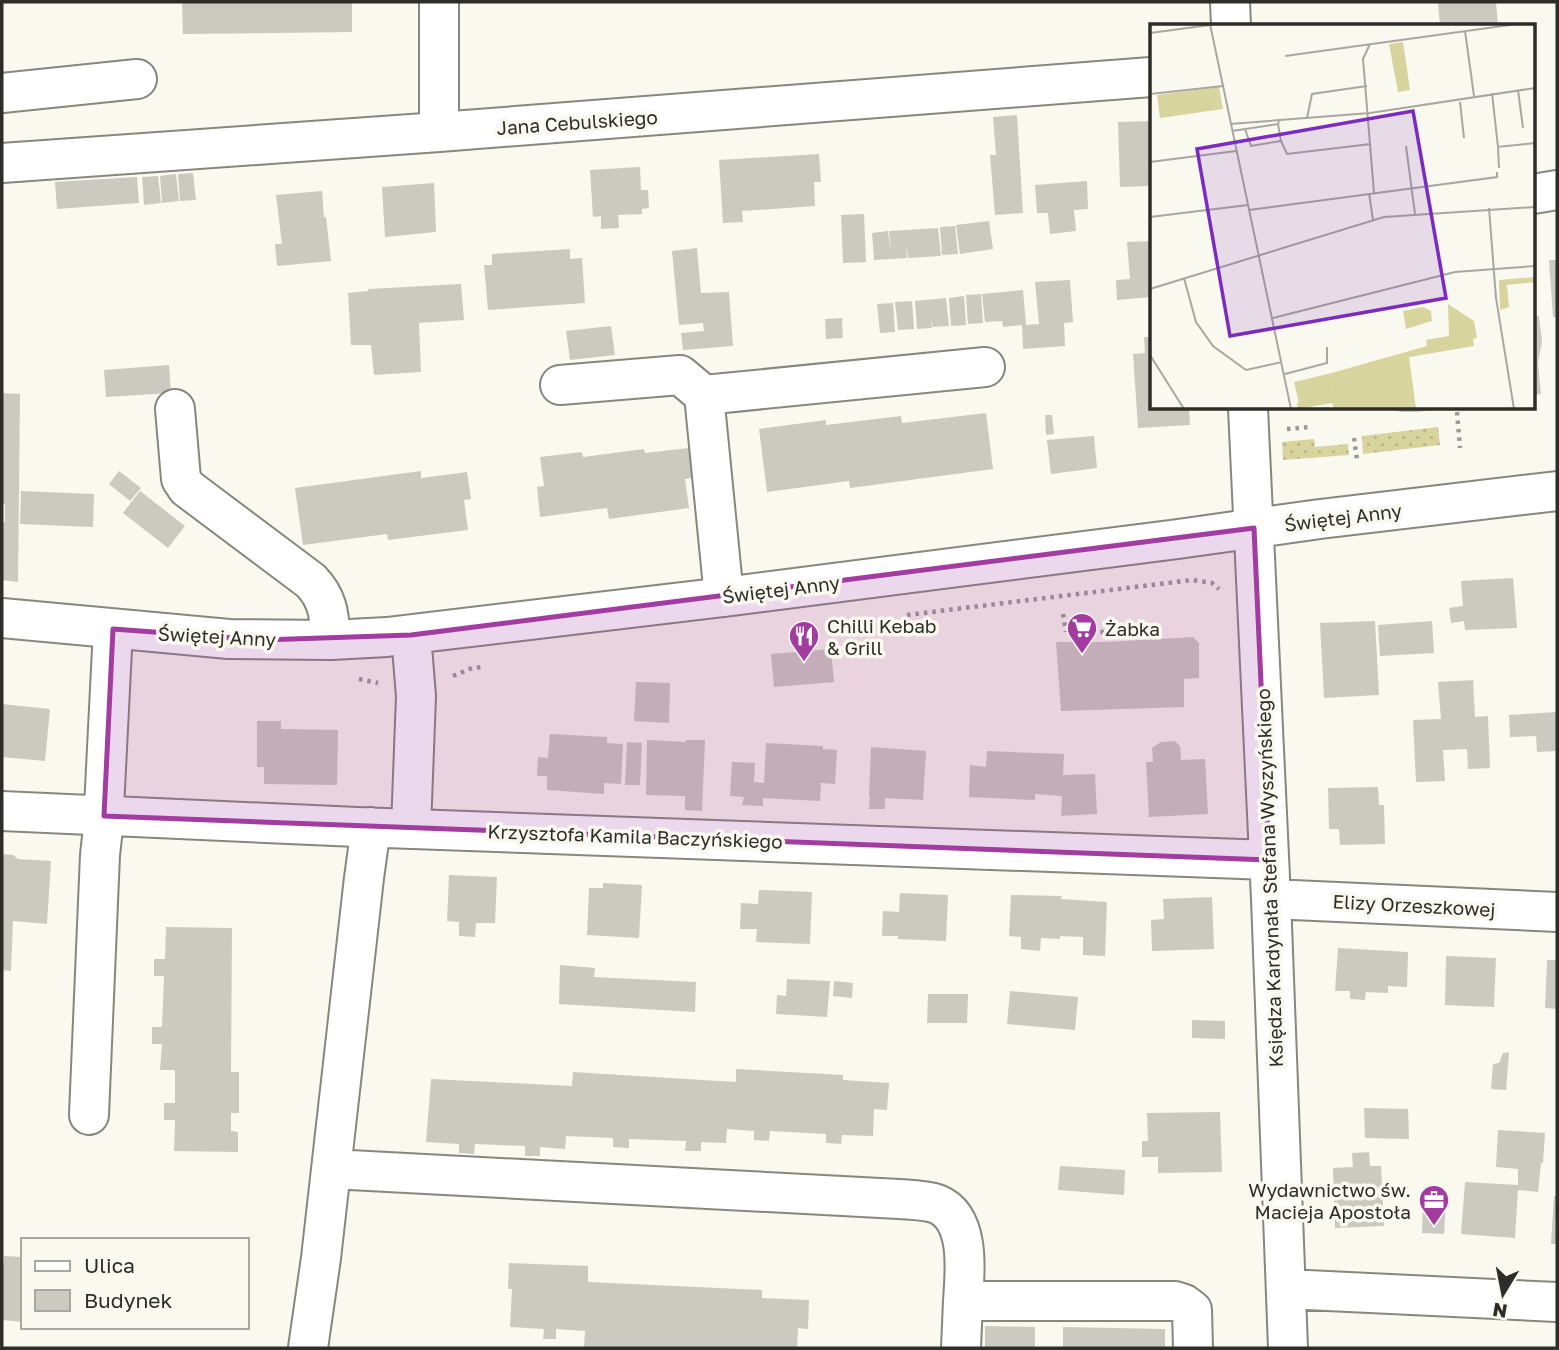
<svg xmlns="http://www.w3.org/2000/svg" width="1559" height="1350" viewBox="0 0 1559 1350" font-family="'Golos Text',sans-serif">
  <defs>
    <pattern id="grass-dots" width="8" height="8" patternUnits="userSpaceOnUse" patternTransform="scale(1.75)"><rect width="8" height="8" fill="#d7d49d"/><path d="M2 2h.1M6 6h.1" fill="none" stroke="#b9b687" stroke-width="1.8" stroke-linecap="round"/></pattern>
  </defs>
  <rect width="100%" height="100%" fill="#faf9ef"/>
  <path fill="url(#grass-dots)" d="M1438,427l2,18 -77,9 -1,-18z
    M1314,439l1,8 33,-3 1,11 -66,5 -1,-18z"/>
  <path fill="#cbcac0" d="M182,2h170v30l-169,2z
    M1438,2h58l2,24h-58z
    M1017,115l6,98 -28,2 -5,-60h6l-3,-38z
    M1151,121v65l-31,1 -2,-65z
    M819,154l2,28h-7l1,24 -73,5 1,11 -20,1 -4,-63z
    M640,167l1,23h7l1,18 -7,1v5l-24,1 1,13 -18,1v-13l-8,1 -3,-47z
    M193,173l3,27 -16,1 -2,-27z
    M176,174l3,27 -17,2 -2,-27z
    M158,176l3,27 -17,2 -2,-28z
    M137,177l2,26 -82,6 -2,-27z
    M1087,181l1,28 -14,1 2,21 -26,3 -2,-21h-11l-2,-28z
    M434,183l2,49 -51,5 -3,-50z
    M322,191l2,26h2l5,44 -54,5 -2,-22h7l-6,-49z
    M864,214l2,48 -23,1 -2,-48z
    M989,221l4,28 -33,5 -4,-29z
    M955,226l3,28 -16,1 -2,-28z
    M938,228l3,28 -33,2 -2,-14 1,14 -33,2 -2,-27 16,-2 3,24 -2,-24z
    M1151,241v56l-34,3 -1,-20 14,-1 -3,-37z
    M697,248l4,45 28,-1 4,54 -50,4 -2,-17 23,-2 -1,-8 -24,2 -7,-74z
    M570,249v10l12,-1 3,45 -97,7 -4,-45h8v-11z
    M1549,260h8v57h-4z
    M1070,280l3,42 -9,1 1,23 -42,3 -1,-24 -19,2 -1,-6 -17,1 -3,-28 41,-4 3,35 13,-1 -4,-42z
    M461,284l3,36 -45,3 2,49 -47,3 -3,-30h-20l-3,-52 20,-2v-2z
    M981,294l2,29 -15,1 -2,-29z
    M964,296l2,29 -15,1 -2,-28z
    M946,298l3,28 -16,1 -2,-7 1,8 -15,1 -2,-28z
    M912,301l2,28 -16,1 -3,-28z
    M893,303l2,29 -15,1 -3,-29z
    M1533,313l6,4 3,24 -4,22 3,31 -8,1z
    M842,318l1,20 -17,1 -1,-20z
    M611,326l4,29 -45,5 -4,-29z
    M1144,337h7v71h38l1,17 -52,3 -5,-74 12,-1z
    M169,365l2,28 -65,4 -2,-27z
    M2,393l18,1 -2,188 -16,-2v-58h3v-18h-3z
    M1388,408h47v2l-18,2h-16z
    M986,413l7,56 -143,19 -1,-7 -82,11 -8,-63 67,-9v5l75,-9 1,7z
    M1045,415h7l2,19 -8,1z
    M1094,436l3,32 -46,6 -4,-34z
    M689,448l4,30 -8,1 4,29 -80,11 -2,-11 -67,9 -3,-30 7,-1 -4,-29 42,-5 1,5 61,-8 1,4z
    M119,471l22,17 -11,13 -21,-17z
    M421,471v7l46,-6 4,27 -7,1 4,30 -80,10 -1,-6 -84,11 -8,-57z
    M21,491l73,3 -1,33 -73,-3z
    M140,491l45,35 -17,22 -45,-35z
    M1513,578l4,50 -52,2 -1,-9 -13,2 -2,-15 14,-2 -2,-25z
    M1375,621l4,74 -55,3 -4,-75z
    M1432,621l2,32 -54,3 -2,-31z
    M1193,637l6,6v35l-15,1v28l-123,4 -5,-69h49z
    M831,649l3,33 -60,5 -3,-33z
    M1473,680l2,37 13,-1 2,52 -22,1 -1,-20 -24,1 2,31 -29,1 -3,-62 28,-1 -3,-37z
    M636,682l34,1 -1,40 -35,-2z
    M2,704l48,5 -5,52 -43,-4z
    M1557,712v39l-20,1 -1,-16 -26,1 -1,-22z
    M257,721h24v8l57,1 -1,55 -73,-1v-17h-7z
    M550,734l57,3v6l16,1 -2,40 -17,-1v11l-57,-4v-14h-10l1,-19 10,1z
    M647,740l39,2v-2h19l-3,71 -17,-1v-14l-39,-1z
    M1175,741l5,5 1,14 24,-1 3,55 -59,3 -3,-55h7l-1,-14 9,-6z
    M627,742l15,1 -2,42h-15z
    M766,743l57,3v3l14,1 -2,34 -14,-1 -1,18 -57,-3v8l-21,-1 2,-8 -14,-1 2,-34 23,1 -1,19 10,1z
    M871,747l55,4 -3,49 -38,-2v11h-16l1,-12 -1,-1z
    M987,751l77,3 -1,21 32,-1 2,40 -36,2 1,-20 -27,-2v6l-66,-3 1,-32 16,2z
    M1378,787l1,18h5l1,39 -45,1 -1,-16h-10l-1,-41z
    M2,854l11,1 5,4 33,2 -4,63 -34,-3 -2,50 -9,-1z
    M449,875l48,2 -2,46h-19l-1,14 -16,-1v-14l-12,-1z
    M603,883l39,2 -3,53 -52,-3 2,-47h14z
    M759,890l53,2 -2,52 -54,-2 1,-13h-17l1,-26 17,1z
    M900,893l48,2 -2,46 -48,-2v-3h-16l1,-25 16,1z
    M1011,895l51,1 -1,3 46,3 -2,54 -22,-1v-18l-23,-1v3l-19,-1 -1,13 -19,-2v-12l-12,-1z
    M1212,897l2,52 -62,2 -1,-31 13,-1 -1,-20z
    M166,927l66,1 -1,144h8v41h-8v18l7,1v20l-64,-1 1,-31h-11v-17h11v-33h-15l2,-26h-10v-17h10l2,-51h-10v-17h11z
    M1338,948l70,4 -1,35 -19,-1v7l-22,-1 -1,8 -15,-1v-8h-15z
    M1446,956l50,2 -2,49 -49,-2z
    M1547,960h10v49l-12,-1z
    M560,965l35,3 -1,9 102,5 -1,30 -136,-8z
    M787,979l43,2 -3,36 -51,-3 1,-19 9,1z
    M834,981l19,2 -1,15 -19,-2z
    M1010,991l68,6 -3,33 -68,-6z
    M928,994h40l-1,29h-40z
    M1192,1020l33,1v18l-33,-1z
    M1509,1052l-3,38 -15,-1 2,-25 6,-1 4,-10z
    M736,1069l107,6v5l46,3 -2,27 -13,-1 -1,27 -31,-1 -1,9 -15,-1v-9l-56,-3 -1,10 -15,-1v-9l-27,-2 -1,14 -25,-1v9h-16l1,-10 -57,-2v9l-16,-1v-9l-47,-2 -1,13 -25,-2v9h-15v-10l-50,-2 -1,10 -15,-1v-9l-33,-2 5,-63 141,7 1,-14 163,10z
    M1364,1108l44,1 1,30 -44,-1z
    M1220,1112l2,60 -64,1v-16h-16v-16h6l-1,-28z
    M1498,1130l47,3 -2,30h-2l-3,29 -20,-2 -3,48 -54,-4 4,-52 53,3v-16l-22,-2z
    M1369,1152l1,14h11l3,60 -49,2 -2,-60 20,-1 -1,-14z
    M1060,1166l65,4 -1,25 -66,-5z
    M1554,1196h3v48h-6z
    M1423,1200l23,1 -2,33 -22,-1z
    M4,1256l19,1v65l-21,-2v-58h2z
    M509,1263l79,3v16l174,8v8l47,2 -1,29 -10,-1 -1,20 -213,-1 1,-16 -29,-2v10h-13l1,-10 -34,-2 2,-38h-4z
    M985,1326l50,1v21h-50z
    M1063,1327l102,2v19h-102z"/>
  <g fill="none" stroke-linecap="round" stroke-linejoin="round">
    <g stroke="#87877d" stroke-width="42">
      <path id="minor" d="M439,2v130
        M1230,2l1,24
        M2,93l135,-14
        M2,163l437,-31 712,-55
        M1533,194l24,-4
        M560,385l120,-10 24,20
        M1248,408l23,491 17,449
        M175,409l6,70 6,9 124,93c18,19 18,35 20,59
        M724,597l-20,-202 281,-28
        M2,618l227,21 102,1 56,-3 337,-40 454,-58 142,-20 237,-28
        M411,635l5,61 -5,132
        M2,811l355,16 912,33
        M1271,899l286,13
        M89,1115l11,-260 3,-27 10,-199
        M331,1169l568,30c12,1 27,1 38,5 34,14 28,68 26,97
        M1286,1289l271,13
        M308,1348l13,-90 43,-380 7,-51
        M961,1348l2,-47h212l9,3 8,6 1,38"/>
    </g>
    <path stroke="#9a9a93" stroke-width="4.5" stroke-dasharray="3.5 5" stroke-linecap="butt" d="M1457,412l3,36
      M1287,429l24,-2
      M1354,438l3,22
      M1063,614l3,18
      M907,615l285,-35 20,3 7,6
      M1092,632h13
      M453,676l19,-8 13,-1
      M359,679l19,4"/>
    <use href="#minor" stroke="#fff" stroke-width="38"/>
  </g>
  <path fill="#a23ca0" fill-opacity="0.2" stroke="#a23ca0" stroke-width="5" stroke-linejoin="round" d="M1254,528l15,332 -1165,-44 9,-187 149,11 149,-5z"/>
  <defs>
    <g id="supermarket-pin" transform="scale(1.575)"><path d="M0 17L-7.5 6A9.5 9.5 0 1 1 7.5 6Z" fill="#a23ca0" stroke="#faf9ef"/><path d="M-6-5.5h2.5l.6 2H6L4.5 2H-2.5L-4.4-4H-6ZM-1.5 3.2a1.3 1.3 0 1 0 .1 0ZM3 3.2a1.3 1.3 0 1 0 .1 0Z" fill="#fff"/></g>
    <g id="restaurant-pin" transform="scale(1.575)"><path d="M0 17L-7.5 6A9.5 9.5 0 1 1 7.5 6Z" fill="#a23ca0" stroke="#faf9ef"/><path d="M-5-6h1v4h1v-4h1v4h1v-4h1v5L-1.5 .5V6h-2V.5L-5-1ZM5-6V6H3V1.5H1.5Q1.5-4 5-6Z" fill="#fff"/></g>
    <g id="office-pin" transform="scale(1.575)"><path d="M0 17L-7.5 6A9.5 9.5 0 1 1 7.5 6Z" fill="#a23ca0" stroke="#faf9ef"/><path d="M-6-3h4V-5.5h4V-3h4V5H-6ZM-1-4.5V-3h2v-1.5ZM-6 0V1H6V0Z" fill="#fff"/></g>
  </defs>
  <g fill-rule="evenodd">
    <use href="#supermarket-pin" x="1082" y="628"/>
    <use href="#restaurant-pin" x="804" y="636"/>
    <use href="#office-pin" x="1434" y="1200"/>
  </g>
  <g text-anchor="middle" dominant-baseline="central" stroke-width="7" stroke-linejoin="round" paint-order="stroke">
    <g font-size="19" fill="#2d2d29" stroke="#faf9ef">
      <text transform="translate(577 122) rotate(-4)">Jana Cebulskiego</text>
      <text transform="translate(1343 517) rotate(-7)">Świętej Anny</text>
      <text transform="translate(781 589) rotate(-7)">Świętej Anny</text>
      <text transform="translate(217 636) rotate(3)">Świętej Anny</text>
      <text transform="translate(635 836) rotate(2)">Krzysztofa Kamila Baczyńskiego</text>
      <text transform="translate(1269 878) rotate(-92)">Księdza Kardynała Stefana Wyszyńskiego</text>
      <text transform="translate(1414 905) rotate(3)">Elizy Orzeszkowej</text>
    </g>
    <g font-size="19" fill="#2d2d29" stroke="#faf9ef" text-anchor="start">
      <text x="827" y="625">Chilli Kebab<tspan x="827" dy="22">&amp; Grill</tspan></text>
      <text x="1105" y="628">Żabka</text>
      <text x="1411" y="1189" text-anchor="end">Wydawnictwo św.<tspan x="1411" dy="22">Macieja Apostoła</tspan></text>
    </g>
  </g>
  <g transform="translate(1150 24)">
    <rect width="385" height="385" fill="#faf9ef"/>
    <path d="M253,18l7,48 -12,2 -9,-48zM69,63l4,22 -63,9 -3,-23zM385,253v5l-28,3 2,22 -9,3 -1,-30zM298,280l26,17 3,17 -4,1 1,7 -65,11 7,51 -82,1 -2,-6 -34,6 -1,-6 36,-9 -5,-20 99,-28 -1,-6 23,-4z" fill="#d7d49d"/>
    <path d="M273,283l8,4 1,10 -26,8 -3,-18z" fill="#d7d49d"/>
    <path d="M178,350l5,20 -34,9 -5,-21z" fill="#d7d49d"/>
    <path fill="none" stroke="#a8a7a0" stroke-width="2" d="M60,0l81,385M315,7l9,65M0,9l60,-8M220,20l-7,15 11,134M135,32l232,-32M368,66l5,38M342,69l6,54 37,-4M0,70l73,-8M310,78l4,36M157,94l5,-24 55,-8M80,100l140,-11 165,-25M95,105l6,17 30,-5 -3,-17M82,107l46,-7 1,-3M131,117l6,13 84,-10M256,122l9,68M348,123l1,21M0,138l86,-11M219,169l4,27M339,184l7,90 18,111M99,186l248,-33v-5M0,193l98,-12M34,254l12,44 17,24 33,24 36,-8M0,265l234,-72 151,-10M123,294l182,-46 80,-6M0,331l34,54M135,350l42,-11v-16"/>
    <path fill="#7b2cbf" fill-opacity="0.15" stroke="#7b2cbf" stroke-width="3.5" d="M263,87l33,187 -216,38 -33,-187z"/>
    <rect width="385" height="385" fill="none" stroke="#2d2d29" stroke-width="3.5"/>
  </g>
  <rect width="1559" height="1350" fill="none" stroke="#2d2d29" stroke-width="7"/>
  <rect x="21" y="1238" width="228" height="91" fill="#faf9ef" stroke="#a8a7a0" stroke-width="2"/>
  <rect x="35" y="1261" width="35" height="10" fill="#ffffff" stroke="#a8a7a0" stroke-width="2"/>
  <text x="84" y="1273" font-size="21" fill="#2d2d29">Ulica</text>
  <rect x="35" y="1290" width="35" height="21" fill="#cbcac0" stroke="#a8a7a0" stroke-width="2"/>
  <text x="84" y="1308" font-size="21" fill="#2d2d29">Budynek</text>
  <g transform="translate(1503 1294) rotate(190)" stroke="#faf9ef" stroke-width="5" paint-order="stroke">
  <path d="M0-5L12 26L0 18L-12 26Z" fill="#2d2d29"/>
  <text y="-10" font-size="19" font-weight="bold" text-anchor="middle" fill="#2d2d29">N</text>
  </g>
</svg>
